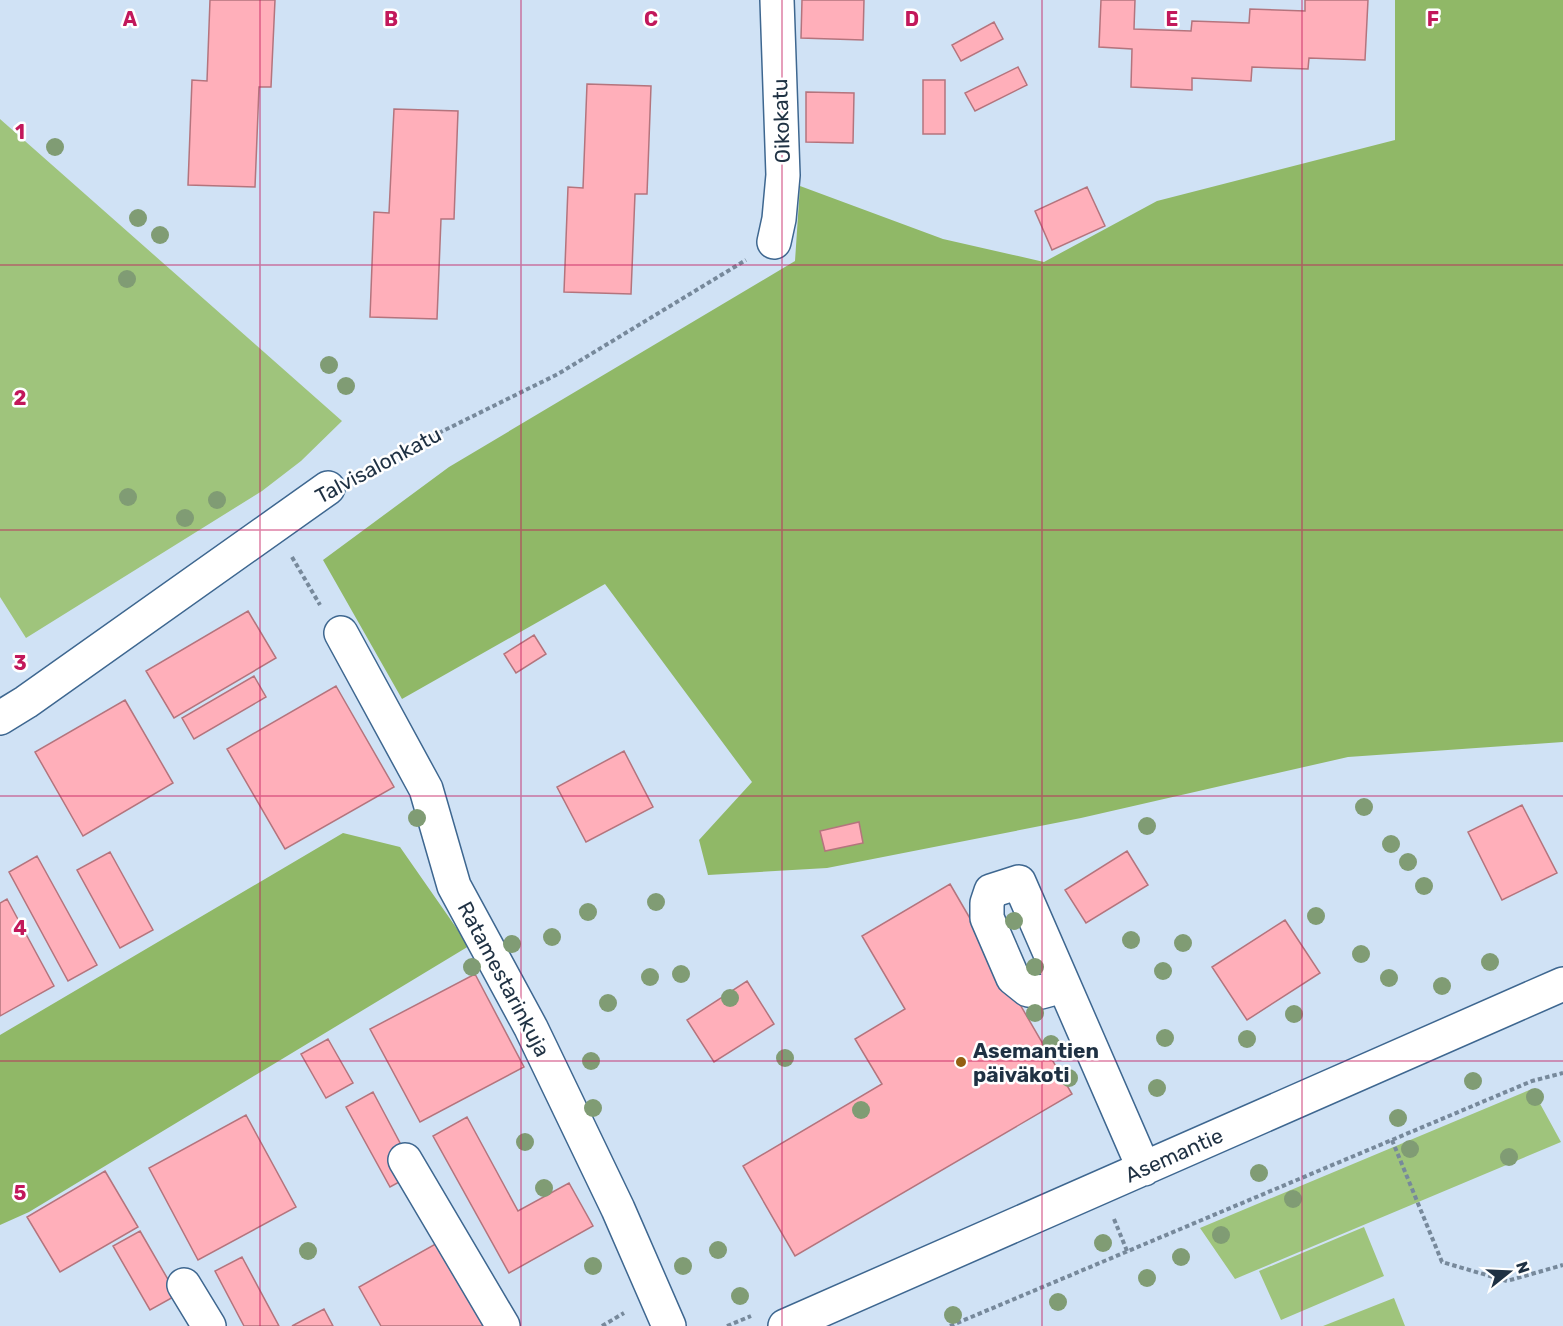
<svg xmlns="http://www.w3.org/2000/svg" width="1563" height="1326" viewBox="0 0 1563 1326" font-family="Rubik,sans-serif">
  <rect width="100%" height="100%" fill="#d0e2f5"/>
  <path fill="#9fc47c" d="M0,119l342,302 -41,40 -39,30 -236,147 -26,-41z
    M1532,1089l29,53 -326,137 -35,-51z
    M1364,1227l20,49 -103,44 -22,-49z
    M1394,1298l11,28h-82z"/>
  <path fill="#90b867" d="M1395,0h168v742l-215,15 -267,61 -254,50 -119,7 -9,-35 53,-58 -147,-198 -203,115 -79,-139 126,-93 346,-206 5,-75 143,53 101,23 113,-61 238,-61z
    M343,833l57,14 69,99 -440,266 -29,13v-190z"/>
  <path fill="#ffafba" stroke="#b4747d" stroke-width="1.5" d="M210,0h65l-4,87h-12l-4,100 -67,-2 4,-105 15,1z
    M802,0h62l-1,40 -62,-2z
    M1101,0h34l-1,29 57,2 1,-10 57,2 1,-14 55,2v-11h63l-3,60 -56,-2 -1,11 -56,-2 -1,14 -59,-3v12l-61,-3 1,-38 -33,-2z
    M994,22l9,17 -42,22 -9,-16z
    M1018,67l9,18 -52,26 -10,-18z
    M923,80h22v54h-22z
    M587,84l64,2 -4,108h-12l-4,100 -67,-2 4,-105 15,1z
    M806,92l48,1 -1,50 -47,-1z
    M394,109l64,2 -4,108h-13l-4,100 -67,-2 4,-105 15,1z
    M1087,187l18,39 -53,24 -17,-39z
    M248,611l28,47 -102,60 -28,-47z
    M534,635l12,19 -30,19 -12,-19z
    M254,676l12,21 -72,42 -12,-21z
    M336,686l58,101 -109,62 -58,-100z
    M125,700l48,83 -90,53 -48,-84z
    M624,751l29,56 -67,35 -29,-55z
    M1522,805l35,68 -55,27 -34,-68z
    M859,822l4,21 -38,8 -5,-20z
    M1127,851l21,34 -62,38 -21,-33z
    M110,852l43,78 -33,18 -43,-78z
    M37,856l60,109 -29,16 -59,-109z
    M950,884l122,210 -277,162 -52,-90 139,-82 -27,-45 50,-30 -43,-73z
    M7,899l47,87 -54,30v-113z
    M1285,920l35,53 -73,47 -35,-53z
    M475,974l49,93 -104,55 -50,-93z
    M747,981l27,43 -60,38 -27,-42z
    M328,1039l25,44 -27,15 -25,-44z
    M373,1092l43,81 -26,14 -44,-80z
    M246,1115l50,92 -98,53 -49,-92z
    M467,1117l51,94 51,-28 24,43 -84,47 -76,-137z
    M105,1171l33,56 -78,45 -33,-55z
    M140,1231l37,64 -27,15 -37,-64z
    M448,1237l50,89h-117l-22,-39z
    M242,1257l37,69h-35l-29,-55z
    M324,1309l9,17h-41z"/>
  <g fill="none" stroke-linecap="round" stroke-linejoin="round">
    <g stroke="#3e6790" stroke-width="36">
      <path id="minor" d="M774,242l5,-23 4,-44 -6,-175
        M341,633l85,156 28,97 77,142 87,181 51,117
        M0,718l26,-16 302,-214
        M1063,986l-22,6 -13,-2 -15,-12 -26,-60v-15l4,-12 28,-9 125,287
        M405,1160l98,166
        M184,1285l25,41
        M785,1326l778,-342"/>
    </g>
    <path stroke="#77899b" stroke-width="4" stroke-dasharray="4.5 3" stroke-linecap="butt" d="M358,473l200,-99 188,-114
      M292,557l28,48
      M1392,1140l50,122 65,19 56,-16
      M1114,1219l13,32
      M602,1326l22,-13
      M727,1326l24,-10
      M950,1326l582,-245 31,-8"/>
    <use href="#minor" stroke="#fff" stroke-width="33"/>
  </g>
  <g fill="#809c74">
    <circle cx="55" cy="147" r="9"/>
    <circle cx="138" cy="218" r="9"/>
    <circle cx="160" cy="235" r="9"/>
    <circle cx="127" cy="279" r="9"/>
    <circle cx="329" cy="365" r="9"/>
    <circle cx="346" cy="386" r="9"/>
    <circle cx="128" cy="497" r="9"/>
    <circle cx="217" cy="500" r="9"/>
    <circle cx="185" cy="518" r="9"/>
    <circle cx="1364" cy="807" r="9"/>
    <circle cx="417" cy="818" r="9"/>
    <circle cx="1147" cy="826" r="9"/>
    <circle cx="1391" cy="844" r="9"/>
    <circle cx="1408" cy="862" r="9"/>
    <circle cx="1424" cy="886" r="9"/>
    <circle cx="656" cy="902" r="9"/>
    <circle cx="588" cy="912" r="9"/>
    <circle cx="1316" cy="916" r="9"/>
    <circle cx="1014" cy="921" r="9"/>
    <circle cx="552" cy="937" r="9"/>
    <circle cx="1131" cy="940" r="9"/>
    <circle cx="1183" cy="943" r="9"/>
    <circle cx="512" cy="944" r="9"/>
    <circle cx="1361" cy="954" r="9"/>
    <circle cx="1490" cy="962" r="9"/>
    <circle cx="472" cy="967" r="9"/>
    <circle cx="1035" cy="967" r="9"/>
    <circle cx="1163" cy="971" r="9"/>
    <circle cx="681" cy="974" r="9"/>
    <circle cx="650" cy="977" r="9"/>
    <circle cx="1389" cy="978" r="9"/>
    <circle cx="1442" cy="986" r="9"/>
    <circle cx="730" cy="998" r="9"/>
    <circle cx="608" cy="1003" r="9"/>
    <circle cx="1035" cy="1013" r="9"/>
    <circle cx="1294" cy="1014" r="9"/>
    <circle cx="1165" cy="1038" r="9"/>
    <circle cx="1247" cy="1039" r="9"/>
    <circle cx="1051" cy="1044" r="9"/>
    <circle cx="785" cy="1058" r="9"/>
    <circle cx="591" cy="1061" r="9"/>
    <circle cx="1069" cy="1078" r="9"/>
    <circle cx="1473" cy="1081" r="9"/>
    <circle cx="1157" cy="1088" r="9"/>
    <circle cx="1535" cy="1097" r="9"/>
    <circle cx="593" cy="1108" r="9"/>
    <circle cx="861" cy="1110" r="9"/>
    <circle cx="1398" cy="1118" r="9"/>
    <circle cx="525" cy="1142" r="9"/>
    <circle cx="1410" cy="1149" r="9"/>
    <circle cx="1509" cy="1157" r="9"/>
    <circle cx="1259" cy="1173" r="9"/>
    <circle cx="544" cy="1188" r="9"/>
    <circle cx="1293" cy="1199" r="9"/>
    <circle cx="1221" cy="1235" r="9"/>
    <circle cx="1103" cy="1243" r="9"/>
    <circle cx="718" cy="1250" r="9"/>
    <circle cx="308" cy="1251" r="9"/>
    <circle cx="1181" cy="1257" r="9"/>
    <circle cx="593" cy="1266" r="9"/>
    <circle cx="683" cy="1266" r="9"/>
    <circle cx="1147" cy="1278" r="9"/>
    <circle cx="740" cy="1296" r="9"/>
    <circle cx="1058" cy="1302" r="9"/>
    <circle cx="953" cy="1315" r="9"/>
  </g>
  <path fill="none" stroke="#c2185b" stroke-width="1.5" stroke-opacity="0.55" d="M260,0v1326M521,0v1326M782,0v1326M1042,0v1326M1302,0v1326M0,265h1563M0,530h1563M0,796h1563M0,1061h1563"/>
  <circle fill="#935f12" stroke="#fff" stroke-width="2" cx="961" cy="1062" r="6"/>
  <g text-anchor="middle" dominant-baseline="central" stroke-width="5" stroke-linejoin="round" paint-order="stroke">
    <g font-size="21" fill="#1f3143" stroke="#fff">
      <text transform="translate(781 121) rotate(-92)">Oikokatu</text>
      <text transform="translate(378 465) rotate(-28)">Talvisalonkatu</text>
      <text transform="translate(504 979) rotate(62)">Ratamestarinkuja</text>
      <text transform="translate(1174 1155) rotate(-24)">Asemantie</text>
    </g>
    <g font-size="21" font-weight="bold" fill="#1f3143" stroke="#fff" text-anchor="start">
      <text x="973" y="1050">Asemantien<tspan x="973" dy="24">päiväkoti</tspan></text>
    </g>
  </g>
  <g font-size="20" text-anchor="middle" font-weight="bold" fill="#c2185b" stroke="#fff" stroke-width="5" stroke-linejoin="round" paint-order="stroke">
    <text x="130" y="26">A</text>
    <text x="391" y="26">B</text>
    <text x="651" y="26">C</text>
    <text x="912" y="26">D</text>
    <text x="1172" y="26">E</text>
    <text x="1433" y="26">F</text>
    <text x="20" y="139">1</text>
    <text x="20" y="405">2</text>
    <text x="20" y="670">3</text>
    <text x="20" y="935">4</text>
    <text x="20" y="1200">5</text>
  </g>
  <g transform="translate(1509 1272) rotate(72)" stroke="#ffffff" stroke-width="4.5" paint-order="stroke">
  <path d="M0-4.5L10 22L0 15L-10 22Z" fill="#1f3143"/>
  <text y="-9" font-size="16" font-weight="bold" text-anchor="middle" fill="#1f3143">N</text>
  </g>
</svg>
